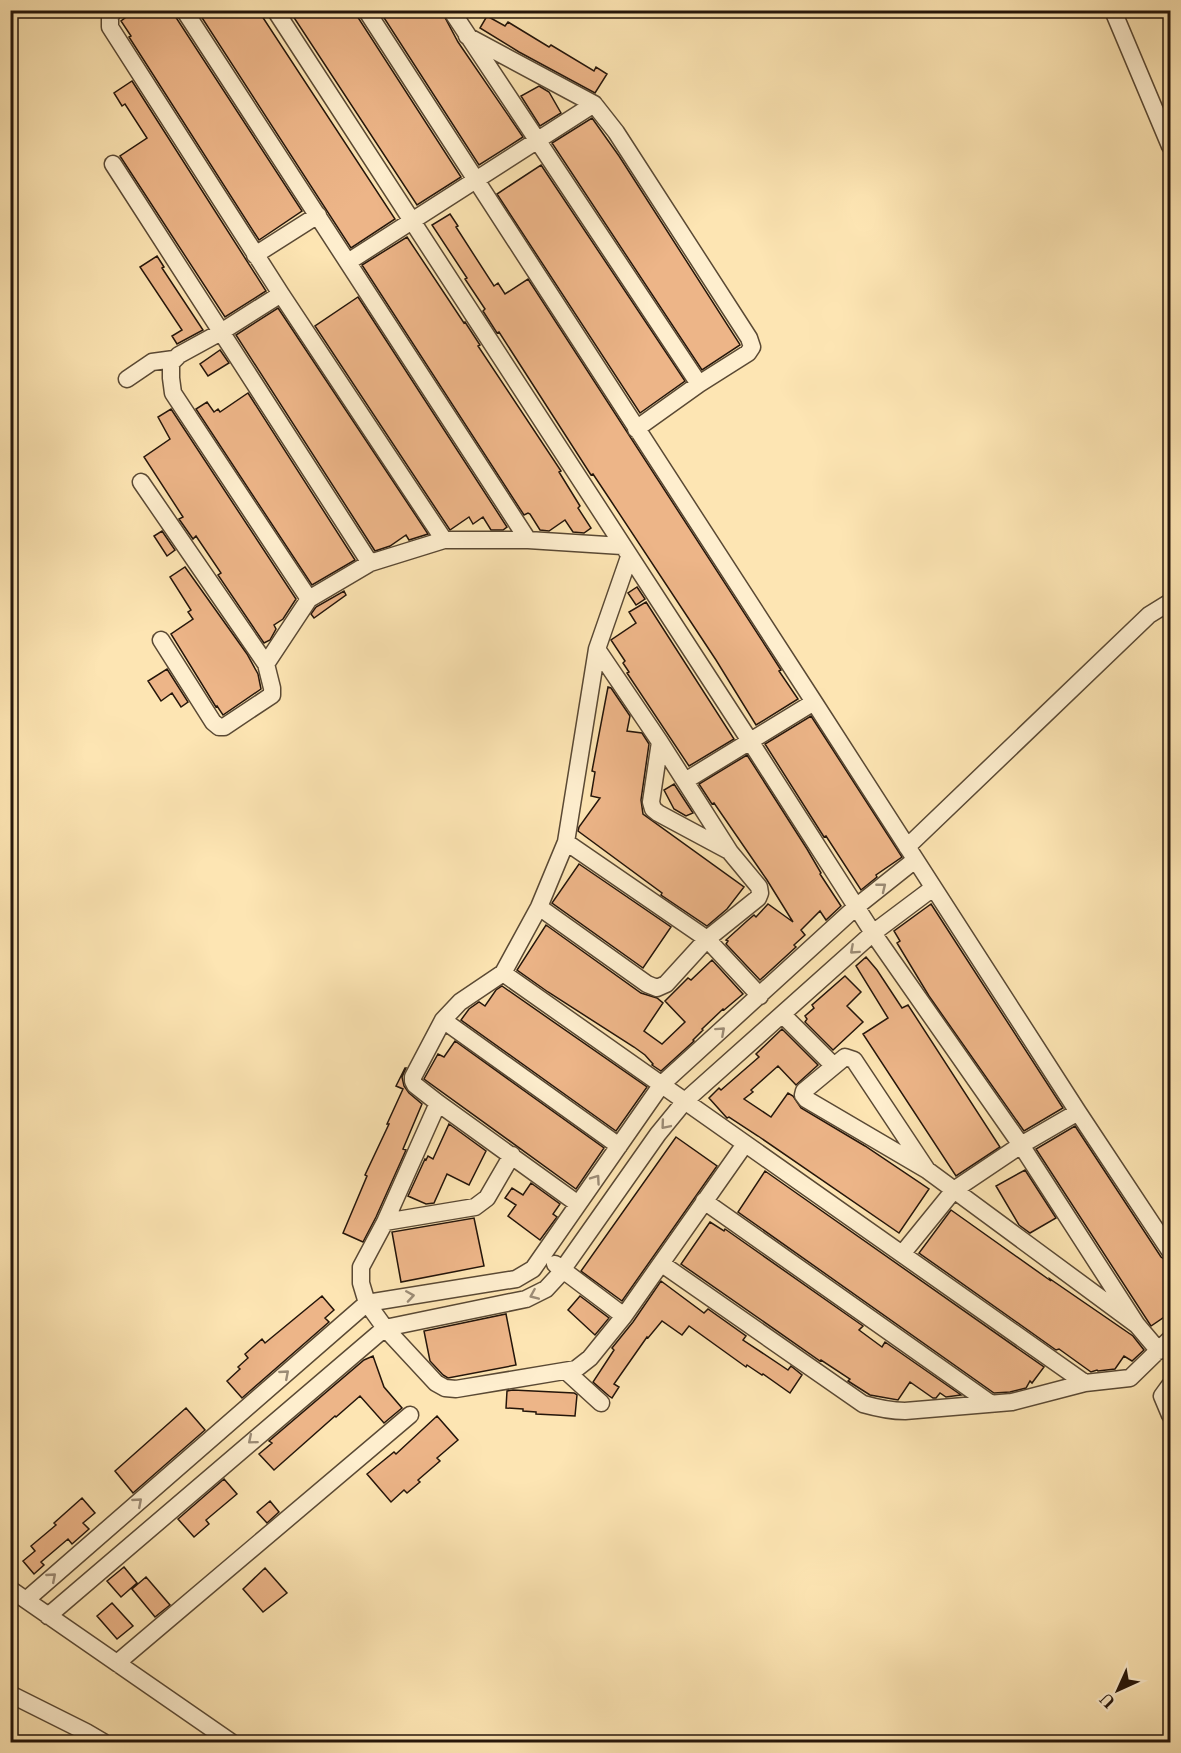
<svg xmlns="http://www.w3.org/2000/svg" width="1181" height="1753" viewBox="0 0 1181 1753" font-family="'Libre Caslon Text',serif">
  <rect width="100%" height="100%" fill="#fde5b3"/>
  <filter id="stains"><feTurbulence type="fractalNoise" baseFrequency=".00333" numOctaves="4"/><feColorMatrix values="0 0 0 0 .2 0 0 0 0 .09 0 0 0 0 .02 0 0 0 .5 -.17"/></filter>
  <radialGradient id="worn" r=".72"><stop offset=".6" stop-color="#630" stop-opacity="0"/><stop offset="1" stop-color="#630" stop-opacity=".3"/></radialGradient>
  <path fill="#edb588" stroke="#24150a" stroke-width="1.5" d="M136,10h38l1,6 127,195 -43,29 -130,-203 2,-1 -10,-15z
    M197,10h61l137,209 -44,29z
    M289,10h67l1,6 104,161 -44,28z
    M379,10h62l17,32 65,95 -44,28z
    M487,16l18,10 3,-4 41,25 2,-2 43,26 2,-4 11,7 -12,19 -76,-41 -39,-24z
    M132,81l134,210 -41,26 -105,-161 27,-18 -22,-34 -3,2 -8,-13z
    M539,86l10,6 12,21 -21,13 -19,-30z
    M592,118l27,38 120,187 1,2 -38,25 -150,-227z
    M541,165l144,216 -45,32 -143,-219z
    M450,214l8,12 -2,1 38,59 4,-3 7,11 23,-15 253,391 -2,1 19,28 -42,26 -40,-65 -107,-162 -16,-24 -2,1 -92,-143 -2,1 -14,-22 2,-2 -20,-30 2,-1 -35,-53z
    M407,237l57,86 1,-1 15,23 -2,1 83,125 -2,1 21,34 -2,2 13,20 -7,5 -11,-1 -8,-12 -16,11 -9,-1 -10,-16 -2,-1 -4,2 -162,-250z
    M157,256l7,11 -2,1 41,62 -26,14 -5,-8 10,-6 -42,-63z
    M358,297l149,230 -4,3h-12l-8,-13 -10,7 -4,-7 -19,13 -135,-204z
    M278,308l150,226 -19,6 -3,-5 -16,11 -15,5 -139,-216z
    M220,350l9,13 -21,13 -8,-12z
    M248,393l107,167 -43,25 -116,-176 11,-7 7,10 4,-3 2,3z
    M171,409l125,190 -13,20 -9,6 2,4 -6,11 -6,3 -46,-68 3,-2 -25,-37 -3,3 -14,-20 4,-2 -39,-60 26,-18 -12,-22z
    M162,531l13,19 -8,6 -13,-20z
    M185,567l62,87 11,20 3,15 -38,26 -6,-9 -1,1 -45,-73 22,-15 -5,-7 3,-2 -21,-33z
    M637,587l8,12 -9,6 -8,-12z
    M344,591l2,4 -32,23 -3,-4 5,-7z
    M646,602l88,137 -45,27 -62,-93 2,-1 -6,-9 2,-2 -14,-21 25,-17 -7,-11z
    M167,669l21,33 -7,5 -9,-14 -11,8 -13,-20z
    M608,687l3,1 19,28 -3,15 15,2 7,11 -8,56 2,14 101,73 -17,22 -20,17 -46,-31 1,-2 -84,-62 1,-4 21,-29 -9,-2 4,-24 -3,-1z
    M811,716l91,141 -26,18 1,2 -16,13 -35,-54 -2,1 -59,-93z
    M747,755l60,94 14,24 -1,1 21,32 -15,14 -6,-9 -19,19 4,5 -11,10 2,2 -36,33 -34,-36 2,-3 -2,-1 21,-19 7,-6 2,2 12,-13 25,18 -26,-42 -53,-77 -2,1 -13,-20z
    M674,784l19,29 -7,3 -12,-7 -10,-19z
    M579,864l92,63 -28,41 -91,-65z
    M931,904l132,204 -39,23 -95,-135 -32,-53 3,-2 -6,-10z
    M546,925l95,68 16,5 6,5 -19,28 18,13 23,-22 -20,-21 23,-23 3,2 21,-20 31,34 -19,16 -1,-1 -21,20 1,1 -10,10 1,1 -33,30 -9,-6 1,-1 -8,-9 -11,-8 -86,-55 -31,-22z
    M866,957l11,13 25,38 6,-3 92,142 -44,29 -93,-142 25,-16 -32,-52z
    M845,976l16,16 -14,14 16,16 -30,28 -28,-28 2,-3 -2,-3 9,-8 -2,-3z
    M502,986l145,101 -31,44 -155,-111 8,-11 10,-7 6,4 11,-16z
    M782,1029l36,36 -22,20 -18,-19 -27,24 2,2 -9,7 27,18 17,-24 5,3 8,12 64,38 64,43 -30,44 -141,-97 -29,-19 -2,1 -18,-20 10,-10 2,2 38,-33 -3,-3z
    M455,1041l149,107 -28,41 -152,-110 14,-25 6,3z
    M405,1068h1l-4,9 2,9 5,7 13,11 -19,45 3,1 -30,67 -13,25 -20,-9 24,-57 -2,-1 24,-51h-2l16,-35 -7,-3z
    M449,1124l37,27 -17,34 -22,-11 -13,29 -8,1 -18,-8 17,-37 1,1 2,-4 5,3z
    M1075,1126l86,131 9,6v50l-19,13 -115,-177z
    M676,1137l41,29 -95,135 -41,-30z
    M1025,1170l31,48 -26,15 -11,-8 -23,-39z
    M765,1171l279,196 -12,16 -2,-2 -4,7 -16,4 -16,1 -256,-181z
    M531,1183l29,21 -7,10 4,3 -17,23 -32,-24 8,-11 -11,-7 7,-10 11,7z
    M951,1210l100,71 -1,-2 83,57 11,14 -12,11 -8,-5 -9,13 -17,2 -1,-1 -6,2 -32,-23 -3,1 -137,-97z
    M474,1218l10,48 -83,16 -9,-50z
    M710,1222l14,9 1,-2 138,97 -4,4 23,17 3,-5 76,53 -15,2 -6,-4 -4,5h-3l-23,-16 -12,18 -28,-5 -22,-14 2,-2 -29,-19 -1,1 -139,-97z
    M661,1281l43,32 4,-4 38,27 -3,4 45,30 3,-4 11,9 -12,18 -27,-19 -1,1 -15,-10 -1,2 -57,-41 -7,9 -20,-14 -14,17 -1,-1 -33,47 5,3 -7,11 -3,-2 -16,-14 21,-32 -2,-2 21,-26z
    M322,1296l12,14 -9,8 4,4 -87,76 -15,-17 13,-12 -2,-2 10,-9 -3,-4 17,-15 3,4z
    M580,1296l29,22 -14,17 -27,-25z
    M506,1314l10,51 -68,13 -5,-3 -13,-14 -6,-30z
    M373,1356l11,31 18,21 -18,15 -24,-27 -24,21 -1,-1 -61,54 -15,-16 13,-11 -3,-2 95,-81z
    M513,1390l61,3 3,2 -2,21 -39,-2v-2l-13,-1v-2l-17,-1 1,-17z
    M186,1408l19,22 -72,63 -18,-22z
    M437,1416l21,24 -21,18 3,3 -22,19 2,2 -13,11 -3,-3 -13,12 -24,-28 27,-22 2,2z
    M224,1479l13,15 -31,26 3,4 -15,13 -16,-18z
    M82,1498l13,15 -12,10 6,6 -17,15 -4,-5 -27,23 3,3 -10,9 -11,-13 12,-10 -4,-5 25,-21 -2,-2z
    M270,1501l9,11 -12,11 -10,-11z
    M124,1567l13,16 -16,14 -14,-16z
    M265,1568l22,25 -24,19 -20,-23z
    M146,1577l24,28 -15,12 -23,-28z
    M112,1603l21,23 -16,13 -20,-23z"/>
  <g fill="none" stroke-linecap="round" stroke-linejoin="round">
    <g stroke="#5a4934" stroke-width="19">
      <path id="minor" d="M114,10l-4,7v10l171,267 163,246
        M184,10l344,530
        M275,10l475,731 123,192 148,212 116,180
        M366,10l448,692 264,410 92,139
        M451,10l248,374
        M1114,13l56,133
        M467,36l127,68 22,28 133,206 3,9 -4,6 -49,31 -63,45
        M113,164l257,399
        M255,255l63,-40
        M348,262l246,-158
        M281,294l-60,38 -42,23 -8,8v15l2,15 136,206
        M127,379l25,-17 22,-3
        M141,482l125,182
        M161,640l52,82 6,5h5l48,-32v-7l-6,-24 43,-65 61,-36 74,-23h84l94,6
        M660,742l-9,60 2,7 5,4 69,37
        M685,781l129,-79
        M566,842l141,97 53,57
        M907,847l242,-232 21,-13
        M539,907l108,77 10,4 9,-4 41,-45 51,-41 2,-5 -1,-6 -29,-35 -70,-110 -63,-93
        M503,973l582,410 45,-5 40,-39
        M783,1015l51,51
        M443,1020l176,126
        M438,1103l-53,119 -24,45v16l6,20 18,25 51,55 9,5 11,1 120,-20 14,-11 34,-42 121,-172
        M927,1170l-73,-110 -9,-3 -41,34 -1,4 3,4 121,71 210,155 22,26
        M704,1201l286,202
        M578,1204l-140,-101 -23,-18 -2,-4v-4l30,-57 17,-18 43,-29 36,-66 27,-65 31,-193 32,-92
        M385,1222l90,-15 12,-9 25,-43
        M902,1254l52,-64 67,-45 57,-33
        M555,1264l69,52
        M662,1264l201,140c14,4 27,7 42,7l107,-9 73,-19
        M567,1372l34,31
        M1170,1385l-8,11 8,19
        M10,1589l221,153
        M26,1600l341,-297 149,-24 17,-10 129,-185 194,-177 59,-47
        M48,1616l337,-288 141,-29 20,-10 12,-13 100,-142 27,-33 188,-168 60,-45
        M117,1663l293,-248
        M10,1694l76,38 17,10"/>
    </g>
    <use href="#minor" stroke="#feeece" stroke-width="16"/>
  </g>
  <defs><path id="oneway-chevron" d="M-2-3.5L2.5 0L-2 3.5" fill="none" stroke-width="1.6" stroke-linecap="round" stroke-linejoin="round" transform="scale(1.5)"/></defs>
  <g stroke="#9c8c76">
    <use href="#oneway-chevron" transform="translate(882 887) rotate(-39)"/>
    <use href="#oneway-chevron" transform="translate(854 950) rotate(138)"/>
    <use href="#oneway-chevron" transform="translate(721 1031) rotate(-42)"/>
    <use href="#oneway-chevron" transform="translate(665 1125) rotate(130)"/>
    <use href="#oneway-chevron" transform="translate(596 1179) rotate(-55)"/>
    <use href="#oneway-chevron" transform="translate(534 1295) rotate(157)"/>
    <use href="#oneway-chevron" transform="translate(410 1296) rotate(-9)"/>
    <use href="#oneway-chevron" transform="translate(285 1374) rotate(-41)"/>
    <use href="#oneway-chevron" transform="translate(252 1440) rotate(140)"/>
    <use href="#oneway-chevron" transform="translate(138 1502) rotate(-41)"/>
    <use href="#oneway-chevron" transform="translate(52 1577) rotate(-41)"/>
  </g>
  <rect width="1181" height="1753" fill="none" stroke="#fde5b3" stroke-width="36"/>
  <rect x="12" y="12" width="1157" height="1729" fill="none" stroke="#24150a" stroke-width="3"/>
  <rect x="18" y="18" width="1145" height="1717" fill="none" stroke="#24150a" stroke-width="1.5"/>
  <g transform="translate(1118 1690) rotate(225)" stroke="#feeece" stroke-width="4.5" paint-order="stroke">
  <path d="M0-4.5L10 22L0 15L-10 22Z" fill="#24150a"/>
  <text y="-9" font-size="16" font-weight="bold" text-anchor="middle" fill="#24150a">U</text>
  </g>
  <rect width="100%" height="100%" filter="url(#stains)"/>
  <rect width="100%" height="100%" fill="url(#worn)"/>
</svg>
